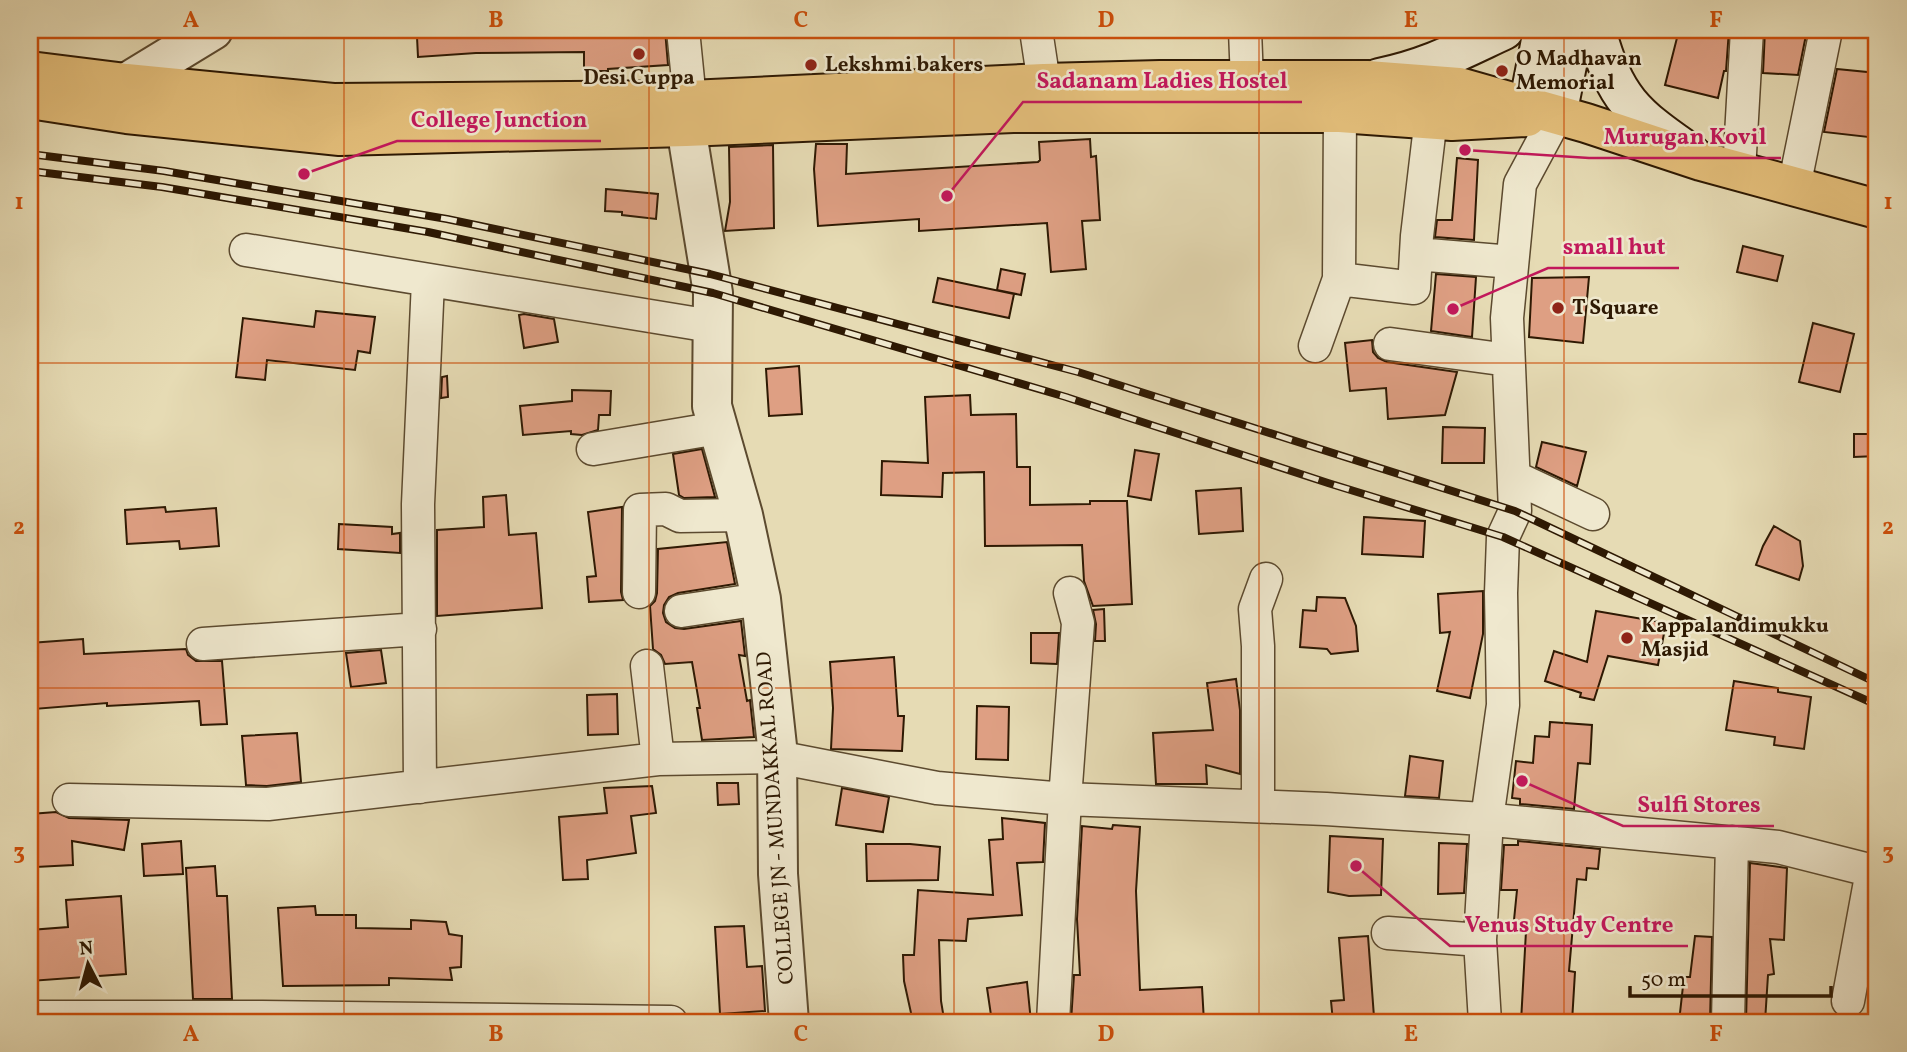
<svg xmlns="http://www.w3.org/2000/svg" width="1907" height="1052" viewBox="0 0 1907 1052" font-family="Vollkorn,serif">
  <rect width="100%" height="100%" fill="#e6dbb4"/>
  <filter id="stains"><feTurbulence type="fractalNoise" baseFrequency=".00286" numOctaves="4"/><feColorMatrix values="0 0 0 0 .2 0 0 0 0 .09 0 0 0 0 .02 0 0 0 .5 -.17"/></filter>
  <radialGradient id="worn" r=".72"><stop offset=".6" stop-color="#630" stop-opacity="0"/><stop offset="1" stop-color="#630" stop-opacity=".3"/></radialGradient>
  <path fill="#de9f83" stroke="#2e1903" stroke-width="2" d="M469,30h196l3,35 -60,4v2h-24v-19l-108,1 -58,4 -1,-20 52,-4z
    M1679,30h50l-3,41h-2l-6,27 -53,-13z
    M1765,30h42l-9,45 -35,-2z
    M1837,69l40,4v65l-53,-6z
    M1090,139l1,18 5,-1 4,64 -18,1 4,48 -35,3 -4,-49 -128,8v-12l-101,7 -4,-57 2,-25h31l-1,30 192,-12 2,-2 -1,-18z
    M773,145l1,83 -49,3 5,-29 -1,-55z
    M1457,158l21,2 -4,80 -39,-3 2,-17h15z
    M606,189l52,5 -2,25 -34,-4v-3l-17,-1z
    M1743,246l40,10 -6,25 -40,-9z
    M1001,269l24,5 -4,21 -24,-5z
    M1436,274l40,3 -4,60 -41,-6z
    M1589,277l-6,66 -54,-6 3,-59z
    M938,278l76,16 -5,24 -76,-16z
    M316,311l59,6 -5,36 -12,-2 -3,19 -88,-10 -2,20 -29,-3 7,-59 71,9z
    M524,314l30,5 4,23 -34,6 -5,-33z
    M1813,323l41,11 -14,58 -41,-10z
    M1372,340l1,12 5,6 9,4 70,10 -12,43 -57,4 -2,-31 -36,3 -5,-48z
    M799,366l3,48 -33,2 -3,-47z
    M447,376l1,21 -7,1 1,-21z
    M572,390l39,1 -1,24h-11l-1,15 -16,5 -11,-1v-3l-48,4 -3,-29 52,-5z
    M970,395l1,20 45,-1 1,53h13v38l60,-1v-3h37l5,103 -39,2 -9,-25 -2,-36 -97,1 -1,-74 -41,1 -1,24 -61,-2 1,-34 46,2 -3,-66z
    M1443,427l42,1 -1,35h-42z
    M1854,434h23v22l-23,1z
    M1542,442l44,10 -9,34 -41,-19z
    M702,449l13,48 -31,1 -5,-3 -6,-41z
    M1135,450l24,4 -8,46 -23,-4z
    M1241,488l2,43 -44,3 -3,-43z
    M506,495l3,40 27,-2 6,75 -105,8v-86l47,-3 -1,-30z
    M165,507l1,5 50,-4 3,38 -39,3 -1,-8 -52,3 -2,-34z
    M622,507l-1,85 2,8 -34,2 -2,-25 9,-1 -8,-64z
    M1364,517l61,4 -2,36 -61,-3z
    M339,524l53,3v7l8,-1v20l-62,-4z
    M1774,526l26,15 3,25 -4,14 -43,-15 7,-19z
    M727,542l8,42 -57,9 -9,4 -5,8 -1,8 3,9 9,6 9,1 57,-8 4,35 -6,-1 8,46 3,-1 4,37 -52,3 -5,-32h3l-8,-46 -27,2 -4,-9 -8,-6 -3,-43 5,-5 2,-8 1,-44z
    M1483,591v43l-13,64 -33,-7 13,-59 -10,1 -2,-39z
    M1317,597l28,1 11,28 2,25 -27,3 -4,-5 -27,-2 3,-37 13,1z
    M1104,609l1,32h-10l1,-17 -3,-14z
    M1596,611l70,12 -8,42 -50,-9 -14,44 -14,-3 1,-4 -36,-12 9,-30 33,11z
    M1031,633h28l-2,31 -26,-1z
    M83,639l1,15 102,-5 2,6 8,6h26l5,63 -26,1 -2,-24 -92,5v-3l-73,6 -4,-33v-33z
    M381,650l5,33 -35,4 -5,-34z
    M894,657l4,59h6l-2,35 -71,-2 2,-41 -3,-46z
    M1236,679l4,31v64l-34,-9 1,19h-51l-3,-51 60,-3 -6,-47z
    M1734,681l44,7v4l33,5 -7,52 -30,-4 1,-8 -49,-7z
    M617,694l1,40 -30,1 -1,-40z
    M977,706l32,1 -1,53 -32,-1z
    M1550,722l42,3 -2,39 -12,-1 -4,46 -54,-5v-5l-8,-1 4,-37 17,2 2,-27 14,1z
    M297,733l4,49 -34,4 -21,-1 -4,-49z
    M1410,756l33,5 -4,37 -34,-2z
    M717,783h21l1,21 -21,1z
    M652,786l4,27 -25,3 5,37 -49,7 1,19 -25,1 -4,-63 48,-4 -3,-25z
    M842,788l47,9 -6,35 -47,-7z
    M56,812l13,6 60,2 -5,30 -52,-9 1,24 -37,2v-6h-6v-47z
    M1002,818l43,5 -2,39 -26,1 5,52 -54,4 -2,22 -27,-1 2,61 3,18 -31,3 -9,-41 -1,-26h11l4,-65 75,5 -4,-55 14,-1z
    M1113,825l27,2 -4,64 4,99 62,-3 2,35h-133l3,-47h6l-3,-56 5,-93 30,3z
    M1330,836l53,3 -2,56 -32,1 -21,-4z
    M181,841l2,33 -39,2 -2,-32z
    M1518,841l82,8 -2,20 -11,-1 -1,12 -9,-1 -8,92 6,1 -3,50h-51l5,-91 -13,-1 4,-40h-16l3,-45h14z
    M1439,843l28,1 -3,49 -26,1z
    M866,844h44l30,3 -2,33 -71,1z
    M1750,863l37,5 -3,72 -14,-1 4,35 -6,1 -3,47h-19z
    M215,866l2,30h10l5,103h-39l-7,-131z
    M121,896l5,78 -96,7v-51l38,-3 -2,-27z
    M315,906l1,9h40v13l55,1v-9l35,2 3,12 13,2 -1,31 -11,1 2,12 -63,-2v7l-106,1 -5,-78z
    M744,926l3,41 15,-1 3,45 -45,3 -5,-87z
    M1368,936l6,81h-16v5h-25l-2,-21 13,-1 -5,-62z
    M1695,936l17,1 -2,85h-31l5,-45h6z
    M1027,982l4,40h-39l-5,-34z"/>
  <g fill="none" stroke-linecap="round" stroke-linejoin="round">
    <g stroke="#5c4a2f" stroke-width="35">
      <path id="minor" d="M683,30l7,70
        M1036,30l8,53
        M1245,30l2,51
        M1340,113l-1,166 75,9 3,-52 14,-118
        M1739,171l8,-141
        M1794,187l32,-157
        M246,250l465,76
        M1416,254l96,8
        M1390,344l118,16
        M1315,346l24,-67
        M593,449l125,-21
        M1514,477l79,37
        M639,592l1,-82 26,-1 14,7 63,-1
        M681,611l80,-12
        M203,644l217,-15
        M647,666l11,93
        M420,787l-2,-283 10,-223
        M69,800l199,4 390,-45 119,-2 160,31 128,11 261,10 157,10 295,28 99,25
        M1258,806v-160l-3,-37 11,-30
        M1388,933l92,7
        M1848,1001l24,-130
        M30,1017h232l409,5
        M1053,1022l12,-223 13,-176 -8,-30
        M1485,1022l-5,-82 7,-121 16,-114 -2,-112 2,-56 12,-26 -8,-193 13,-134 37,-69
        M1728,1022l4,-180"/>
    </g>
    <g stroke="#5c4a2f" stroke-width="42">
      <path id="tertiary" d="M127,105l-1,-22 87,-53
        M686,127l27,166 -1,113 31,109 18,84 16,147 1,128 11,148"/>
    </g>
    <g stroke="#2e1903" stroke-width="42">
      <path id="secondary" d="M1596,30c19,69 37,84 95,124
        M1379,78c49,-10 80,-27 125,-48
        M1528,107l15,-77
        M1557,115l17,-85"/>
    </g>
    <g stroke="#2e1903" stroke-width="42">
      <path id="primary" d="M30,71l96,12 207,20 357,-3 354,-17 116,-3h207l92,7 127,36 115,38 176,48
        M30,99l97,15 213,22 346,-9 327,-14h327l112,8 75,-4"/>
    </g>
    <use href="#minor" stroke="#efe8ce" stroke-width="32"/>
    <use href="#tertiary" stroke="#efe8ce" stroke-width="38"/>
    <use href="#secondary" stroke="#efe8ce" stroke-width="38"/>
    <use href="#primary" stroke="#e3be7a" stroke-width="38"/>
    <g stroke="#2e1903" stroke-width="8">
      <path id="rail" d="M30,154l134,17 283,48 263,55 368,98 437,139 362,172
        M30,171l132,16 266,45 285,61 353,104 262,86 175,54 374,168"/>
    </g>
    <use href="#rail" stroke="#efe8ce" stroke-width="5" stroke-dasharray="16" stroke-linecap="butt"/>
  </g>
  <path fill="none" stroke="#cc4f0b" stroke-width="2" stroke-opacity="0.55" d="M344,30v992M649,30v992M954,30v992M1259,30v992M1564,30v992M30,363h1847M30,688h1847"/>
  <g fill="#8f2418" stroke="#efe8ce" stroke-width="2.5">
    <circle cx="639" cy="54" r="7"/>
    <circle cx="811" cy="65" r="7"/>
    <circle cx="1502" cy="71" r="7"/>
    <circle cx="1558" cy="308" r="7"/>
    <circle cx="1627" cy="638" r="7"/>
  </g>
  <g text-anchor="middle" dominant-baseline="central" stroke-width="5" stroke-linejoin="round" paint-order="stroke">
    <g font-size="21" font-weight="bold" fill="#2e1903" stroke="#efe8ce" text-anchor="start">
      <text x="1516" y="59">O Madhavan<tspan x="1516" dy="24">Memorial</tspan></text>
      <text x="825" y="65">Lekshmi bakers</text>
      <text x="639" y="78" text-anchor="middle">Desi Cuppa</text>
      <text x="1572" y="308">T Square</text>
      <text x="1641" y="626">Kappalandimukku<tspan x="1641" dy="24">Masjid</tspan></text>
    </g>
    <g font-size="21" fill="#2e1903" stroke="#efe8ce">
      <text transform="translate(776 818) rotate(-94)">COLLEGE JN - MUNDAKKAL ROAD</text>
    </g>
  </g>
  <path fill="none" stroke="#c2185b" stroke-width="2.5" d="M947 196L1023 102H1302M304 174L397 141H601M1465 150L1589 158H1781M1453 309L1548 268H1679M1522 781L1623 826H1774M1356 866L1450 946H1688"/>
  <g fill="#c2185b" stroke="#efe8ce" stroke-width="2.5">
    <circle cx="947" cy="196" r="7"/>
    <circle cx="304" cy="174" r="7"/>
    <circle cx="1465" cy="150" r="7"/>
    <circle cx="1453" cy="309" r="7"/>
    <circle cx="1522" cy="781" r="7"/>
    <circle cx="1356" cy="866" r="7"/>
  </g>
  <g font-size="23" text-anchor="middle" font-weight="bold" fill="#c2185b" stroke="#efe8ce" stroke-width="5" stroke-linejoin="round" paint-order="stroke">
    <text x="1162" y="88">Sadanam Ladies Hostel</text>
    <text x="499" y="127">College Junction</text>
    <text x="1685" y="144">Murugan Kovil</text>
    <text x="1614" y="254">small hut</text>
    <text x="1699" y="812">Sulfi Stores</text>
    <text x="1569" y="932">Venus Study Centre</text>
  </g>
  <rect width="1907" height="1052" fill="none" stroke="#e6dbb4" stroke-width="77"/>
  <g transform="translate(88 964) rotate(354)" stroke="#efe8ce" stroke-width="5" paint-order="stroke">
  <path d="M0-5L12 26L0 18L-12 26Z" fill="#2e1903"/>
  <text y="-10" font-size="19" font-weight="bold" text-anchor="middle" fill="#2e1903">N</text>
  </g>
  <path d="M1630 986v10h201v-10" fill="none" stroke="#2e1903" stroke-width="3.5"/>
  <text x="1641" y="986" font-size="21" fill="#2e1903" stroke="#efe8ce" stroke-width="5" paint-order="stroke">50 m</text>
  <rect x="38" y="38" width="1830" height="976" fill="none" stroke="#cc4f0b" stroke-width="2.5"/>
  <g font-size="23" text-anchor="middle" font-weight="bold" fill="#cc4f0b">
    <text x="191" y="27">A</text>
    <text x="496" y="27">B</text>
    <text x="801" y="27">C</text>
    <text x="1106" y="27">D</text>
    <text x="1411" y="27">E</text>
    <text x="1716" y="27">F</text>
    <text x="19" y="209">1</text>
    <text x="1888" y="209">1</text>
    <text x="19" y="534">2</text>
    <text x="1888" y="534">2</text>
    <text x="19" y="859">3</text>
    <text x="1888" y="859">3</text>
    <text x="191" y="1041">A</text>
    <text x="496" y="1041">B</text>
    <text x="801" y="1041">C</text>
    <text x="1106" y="1041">D</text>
    <text x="1411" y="1041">E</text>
    <text x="1716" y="1041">F</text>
  </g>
  <rect width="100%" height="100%" filter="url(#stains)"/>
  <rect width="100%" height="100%" fill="url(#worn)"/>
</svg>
